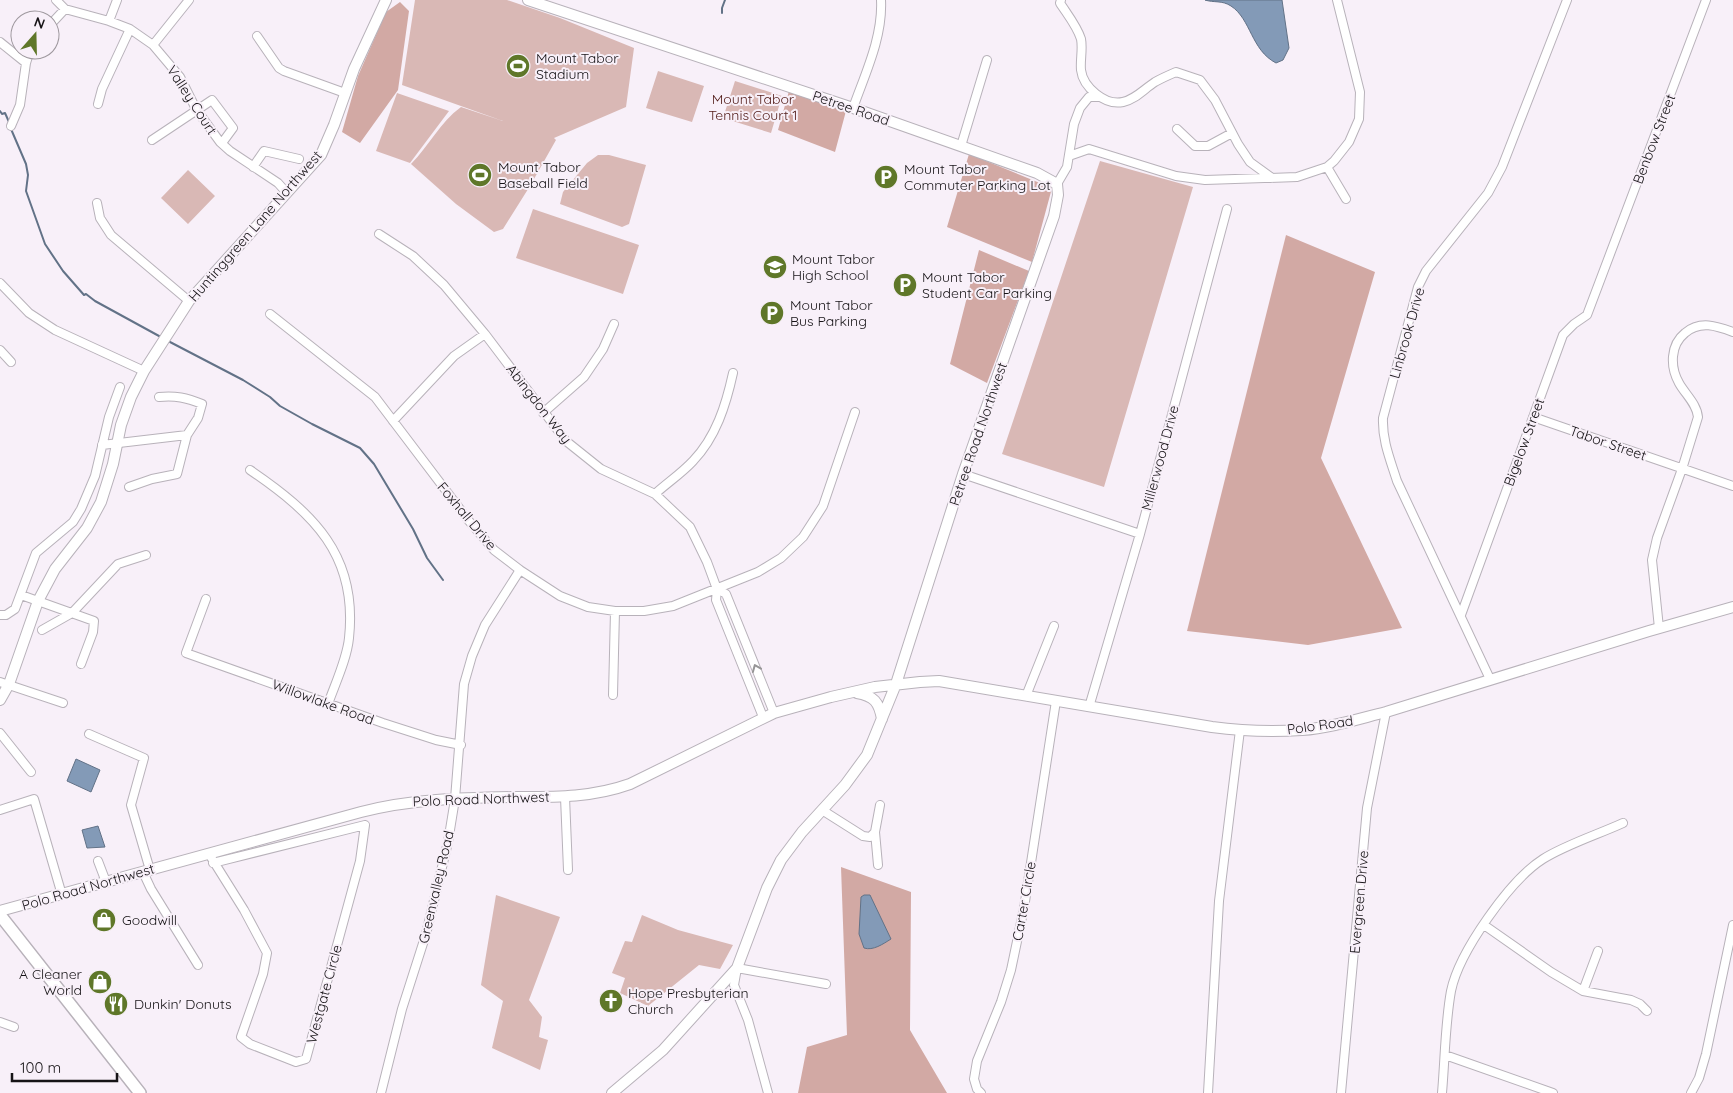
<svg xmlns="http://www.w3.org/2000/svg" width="1733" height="1093" viewBox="0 0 1733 1093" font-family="Quicksand,sans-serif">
  <rect width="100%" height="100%" fill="#f8f0f9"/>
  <path fill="#d9b8b5" d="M415,0h92l53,18 74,30 -8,59 -72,31 2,2 -26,46 -27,43 -9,3 -38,-28 -45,-40c18,-18 29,-42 50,-57l42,14 -101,-36z
    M658,71l46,15 -12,36 -46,-14z
    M735,81l47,15 -11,37 -48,-15z
    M397,93l52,18 -39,52 -34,-12z
    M598,155h11l37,10 -17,59 -7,3 -62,-23 3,-12 24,-29z
    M1100,161l93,26 -89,300 -102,-33z
    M188,170l27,26 -27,28 -27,-26z
    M533,209l106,36 -16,49 -107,-36z
    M496,895l64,22 -31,83 13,17 -3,20 9,3 -8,30 -48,-22 11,-47 -22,-16z
    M642,915l36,15 55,15 -13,24 -21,-4 -51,41 -28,-13 5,-15 -13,-5 13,-32 7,1z"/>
  <path fill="#d2a9a4" d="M400,2l9,9 -11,79 -38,53 -18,-11 16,-56 28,-64z
    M789,91l57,20 -11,41 -57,-22z
    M969,154l83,34 -20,74 -85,-35z
    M1286,235l89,37 -54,186 81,170 -94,17 -121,-14z
    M979,250l50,21 -42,112 -37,-19z
    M841,867l70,25 -1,138 37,63h-149l9,-46 40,-12z"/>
  <path fill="#839ab7" stroke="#627287" d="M1205,0h77l7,48 -6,12 -7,3c-25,-13 -25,-44 -45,-57 -9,-6 -17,-3 -26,-6z
    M76,759l24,11 -9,22 -24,-11z
    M98,826l7,21 -18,1 -5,-18z
    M864,895h6l21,44c-8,5 -18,12 -27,9l-5,-14 2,-37z"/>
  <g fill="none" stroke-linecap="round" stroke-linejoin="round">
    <path stroke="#627287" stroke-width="2" d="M722,13v-5l3,-8
      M0,111l2,3 3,-1 4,9
      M11,129l15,35 2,11 -2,16 19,53 18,27 21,24 2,-1 9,7 64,35
      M170,342l73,38 27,17 10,9 32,18 48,24 14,16 39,65 14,29 16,22"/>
    <g stroke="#b8b2ba" stroke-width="10">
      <path id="street" d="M56,0l9,9 44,12 21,8 23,16 27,32 16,32 24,33 10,9 48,32 8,9
        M1061,0l-1,3c7,11 17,23 21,36 2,10 -1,21 0,31 2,17 24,36 42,32 13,-3 21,-13 32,-20 7,-4 14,-7 21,-10l24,8 15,20 23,44 12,18 22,16
        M109,21l8,-21
        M50,25l15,-16
        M257,36l22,32 5,3 61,22
        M0,42l26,21
        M153,45l36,-45
        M98,104l4,-15 28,-60
        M853,108c12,-34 30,-71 28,-108
        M11,126l9,-21 6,-42 4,-13
        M1177,129l18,17h13l24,-13
        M152,140l60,-40 21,28 -11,15
        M961,146l26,-86
        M1069,156l20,-7 87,27 29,4 92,-3 30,-10 7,-6 15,-19 10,-23 1,-27 -23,-92
        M253,167l11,-16 35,8
        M1327,167l19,32
        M1057,184l10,-17 7,-43 6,-16 9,-11h11
        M97,203l3,15 11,17 78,66
        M379,234l34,22 31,29 41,49 81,107 35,28 54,25 35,33 17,35 10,27 -1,11 47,117
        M0,283l29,30 26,17 89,41
        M270,314l105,83 94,124 25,29 26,20 40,26 28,11 27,4h29l29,-5 85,-34 23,-14 22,-21 20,-31 32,-94
        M0,350l11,12
        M543,413l41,-36 19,-28 11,-25
        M1533,417l200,69
        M393,421l61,-65 31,-22
        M102,445l85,-10 11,-17 4,-14c-15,-6 -27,-9 -43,-7
        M250,470c63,43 108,85 99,168 -2,21 -14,46 -21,66
        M963,474l177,60
        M129,487l23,-8 25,-5 10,-39
        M655,494c12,-11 27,-21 38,-33 23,-24 33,-56 40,-88
        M717,589l9,5 48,119
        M21,595l73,26 -1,11 -12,32
        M206,599l-20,54 197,70 53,17 25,5
        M0,615h6l9,-6 21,-56 37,-31 8,-13 14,-33 14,-59 11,-30
        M1461,615l102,-280 11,-11 13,-9 119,-315
        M1659,628l-7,-68 5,-22 25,-69 16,-52c-1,-13 -13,-23 -19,-34 -9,-16 -9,-38 6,-50 15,-13 32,-7 48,-1
        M42,630l30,-17 46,-49 28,-9
        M1490,679l-93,-198c-7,-22 -15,-41 -14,-63l35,-131 8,-16 62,-78 14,-26 65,-167
        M0,682l63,21
        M613,695l2,-84
        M1026,696l28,-70
        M1089,707l51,-173 87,-325
        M0,733l31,39
        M89,734l55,24 -13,47 19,65
        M565,797l3,73
        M0,810l34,-11 28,96
        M822,810l41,26 7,1 5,-5 5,-27
        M875,832l3,33
        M209,854l35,56 23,43 -4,21 -22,63 9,7 46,18 10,-3 54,-198 5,-36 -152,38
        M98,861l8,21
        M143,872l8,17 47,76
        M1484,925l67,47 32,19 48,9 9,4 7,7
        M1583,991l15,-40
        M0,1022l14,5
        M1445,1055l108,38
        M381,1093l21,-84 24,-75 22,-92 7,-43 9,-115 8,-28 13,-31 35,-55
        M768,1093l-20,-73 -14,-35 3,-17 89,16
        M981,1093l-4,-4 -3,-10 3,-18 24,-59 10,-32 13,-62 32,-207
        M1208,1093l11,-192 21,-171
        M1341,1093l26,-285 19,-96
        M1442,1093c3,-34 3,-69 9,-102 8,-39 59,-111 92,-132 22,-14 56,-25 80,-36
        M1691,1093l8,-15 7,-24 27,-129"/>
    </g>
    <g stroke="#b8b2ba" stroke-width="12">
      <path id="secondary" d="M528,0l325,108 184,65 20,11 1,11 -4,21 -91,258 -67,210 -29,71 -22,30 -43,47 -21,28 -14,28 -30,80 -74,82 -51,43
        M857,693c17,3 22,9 25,26
        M0,700l9,-16 29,-83 17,-32 32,-41 14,-26 12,-38 8,-39 10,-28 13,-26 45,-70 132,-146 13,-30 20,-56 32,-69
        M0,911l361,-99c50,-13 100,-14 152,-15 40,0 78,1 117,-13l144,-71 57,-16 44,-10 45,-5 19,-1 273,46c30,4 59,5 90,3 28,-2 56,-11 84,-18l263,-81 84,-24"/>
    </g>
    <g stroke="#b8b2ba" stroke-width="14">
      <path id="primary" d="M0,915l140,178"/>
    </g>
    <use href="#street" stroke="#fff" stroke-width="8"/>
    <use href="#secondary" stroke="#fff" stroke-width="10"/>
    <use href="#primary" stroke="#fff" stroke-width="11"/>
  </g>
  <defs><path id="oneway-chevron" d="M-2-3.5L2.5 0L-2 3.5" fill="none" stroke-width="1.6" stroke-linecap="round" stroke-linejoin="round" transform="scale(1.25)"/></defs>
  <use stroke="#969596" href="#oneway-chevron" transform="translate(756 668) rotate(-112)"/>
  <defs>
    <g id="stadium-disc" transform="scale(1.25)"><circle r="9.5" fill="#5f7729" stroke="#f8f0f9"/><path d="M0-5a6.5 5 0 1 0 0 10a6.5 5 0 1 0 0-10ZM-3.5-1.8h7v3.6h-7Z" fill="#fff"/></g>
    <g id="parking-disc" transform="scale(1.25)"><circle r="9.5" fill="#5f7729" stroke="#f8f0f9"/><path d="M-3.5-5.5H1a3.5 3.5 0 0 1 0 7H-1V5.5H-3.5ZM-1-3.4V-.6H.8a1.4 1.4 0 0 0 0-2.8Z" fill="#fff"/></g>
    <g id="school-disc" transform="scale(1.25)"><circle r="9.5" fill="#5f7729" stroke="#f8f0f9"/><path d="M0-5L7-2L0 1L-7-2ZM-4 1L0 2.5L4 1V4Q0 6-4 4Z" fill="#fff"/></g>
    <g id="shop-disc" transform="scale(1.25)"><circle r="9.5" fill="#5f7729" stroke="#f8f0f9"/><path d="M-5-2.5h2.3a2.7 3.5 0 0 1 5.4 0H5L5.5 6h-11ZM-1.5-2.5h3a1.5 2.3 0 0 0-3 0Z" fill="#fff"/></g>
    <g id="church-disc" transform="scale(1.25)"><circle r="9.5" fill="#5f7729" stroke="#f8f0f9"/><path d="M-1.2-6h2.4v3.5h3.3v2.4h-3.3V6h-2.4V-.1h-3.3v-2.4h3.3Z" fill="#fff"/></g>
    <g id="restaurant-disc" transform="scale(1.25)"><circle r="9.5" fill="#5f7729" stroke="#f8f0f9"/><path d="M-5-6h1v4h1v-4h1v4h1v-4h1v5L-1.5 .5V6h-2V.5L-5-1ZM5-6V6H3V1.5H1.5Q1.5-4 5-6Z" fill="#fff"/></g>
  </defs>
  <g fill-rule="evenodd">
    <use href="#stadium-disc" x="518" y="66"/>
    <use href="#stadium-disc" x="480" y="175"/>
    <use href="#parking-disc" x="886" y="177"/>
    <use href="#school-disc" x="775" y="267"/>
    <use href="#parking-disc" x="905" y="285"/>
    <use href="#parking-disc" x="772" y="313"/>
    <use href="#shop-disc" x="104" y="920"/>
    <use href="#shop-disc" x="100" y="982"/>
    <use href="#church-disc" x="611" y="1001"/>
    <use href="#restaurant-disc" x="116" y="1004"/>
  </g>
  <g text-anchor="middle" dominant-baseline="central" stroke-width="4" stroke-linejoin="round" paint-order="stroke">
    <g font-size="14" fill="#161316" stroke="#f8f0f9" text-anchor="start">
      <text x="536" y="58">Mount Tabor<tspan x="536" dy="16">Stadium</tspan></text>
      <text x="498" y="167">Mount Tabor<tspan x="498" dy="16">Baseball Field</tspan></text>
      <text x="904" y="169">Mount Tabor<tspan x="904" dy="16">Commuter Parking Lot</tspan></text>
      <text x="792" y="259">Mount Tabor<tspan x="792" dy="16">High School</tspan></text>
      <text x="922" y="277">Mount Tabor<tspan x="922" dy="16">Student Car Parking</tspan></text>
      <text x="790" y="305">Mount Tabor<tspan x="790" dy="16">Bus Parking</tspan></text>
      <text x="122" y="920">Goodwill</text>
      <text x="82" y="974" text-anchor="end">A Cleaner<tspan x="82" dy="16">World</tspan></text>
      <text x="628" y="993">Hope Presbyterian<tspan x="628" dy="16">Church</tspan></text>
      <text x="134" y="1004">Dunkin' Donuts</text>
    </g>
    <g font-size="14" fill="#55201d" stroke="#f8f0f9">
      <text x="753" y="99">Mount Tabor<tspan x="753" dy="16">Tennis Court 1</tspan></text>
    </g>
    <g font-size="14" fill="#161316" stroke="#f8f0f9">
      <text transform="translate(192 100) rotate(57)">Valley Court</text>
      <text transform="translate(851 108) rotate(19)">Petree Road</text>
      <text transform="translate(1654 139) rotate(-69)">Benbow Street</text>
      <text transform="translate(255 226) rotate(-49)">Huntinggreen Lane Northwest</text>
      <text transform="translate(1407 333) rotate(-74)">Linbrook Drive</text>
      <text transform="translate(539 404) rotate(52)">Abingdon Way</text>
      <text transform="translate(978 434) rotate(-71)">Petree Road Northwest</text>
      <text transform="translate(1524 442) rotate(-70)">Bigelow Street</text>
      <text transform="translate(1608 443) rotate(19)">Tabor Street</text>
      <text transform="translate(1160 458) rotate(-75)">Millerwood Drive</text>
      <text transform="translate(467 516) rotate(50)">Foxhall Drive</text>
      <text transform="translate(323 702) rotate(20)">Willowlake Road</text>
      <text transform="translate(1320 725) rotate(-8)">Polo Road</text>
      <text transform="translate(481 799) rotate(-2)">Polo Road Northwest</text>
      <text transform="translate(88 887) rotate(-16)">Polo Road Northwest</text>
      <text transform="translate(436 887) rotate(-77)">Greenvalley Road</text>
      <text transform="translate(1024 901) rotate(-80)">Carter Circle</text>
      <text transform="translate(1359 902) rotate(-85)">Evergreen Drive</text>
      <text transform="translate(324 994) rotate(-75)">Westgate Circle</text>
    </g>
  </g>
  <g transform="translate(35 35) rotate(20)"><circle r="24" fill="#f8f0f9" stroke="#9e989e"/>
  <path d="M0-4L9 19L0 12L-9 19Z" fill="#5f7729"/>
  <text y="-8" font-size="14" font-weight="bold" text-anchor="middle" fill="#161316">N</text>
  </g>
  <path d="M12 1073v8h105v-8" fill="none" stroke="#161316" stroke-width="2.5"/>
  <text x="20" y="1073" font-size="15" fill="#161316" stroke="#f8f0f9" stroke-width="4" paint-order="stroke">100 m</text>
</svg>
